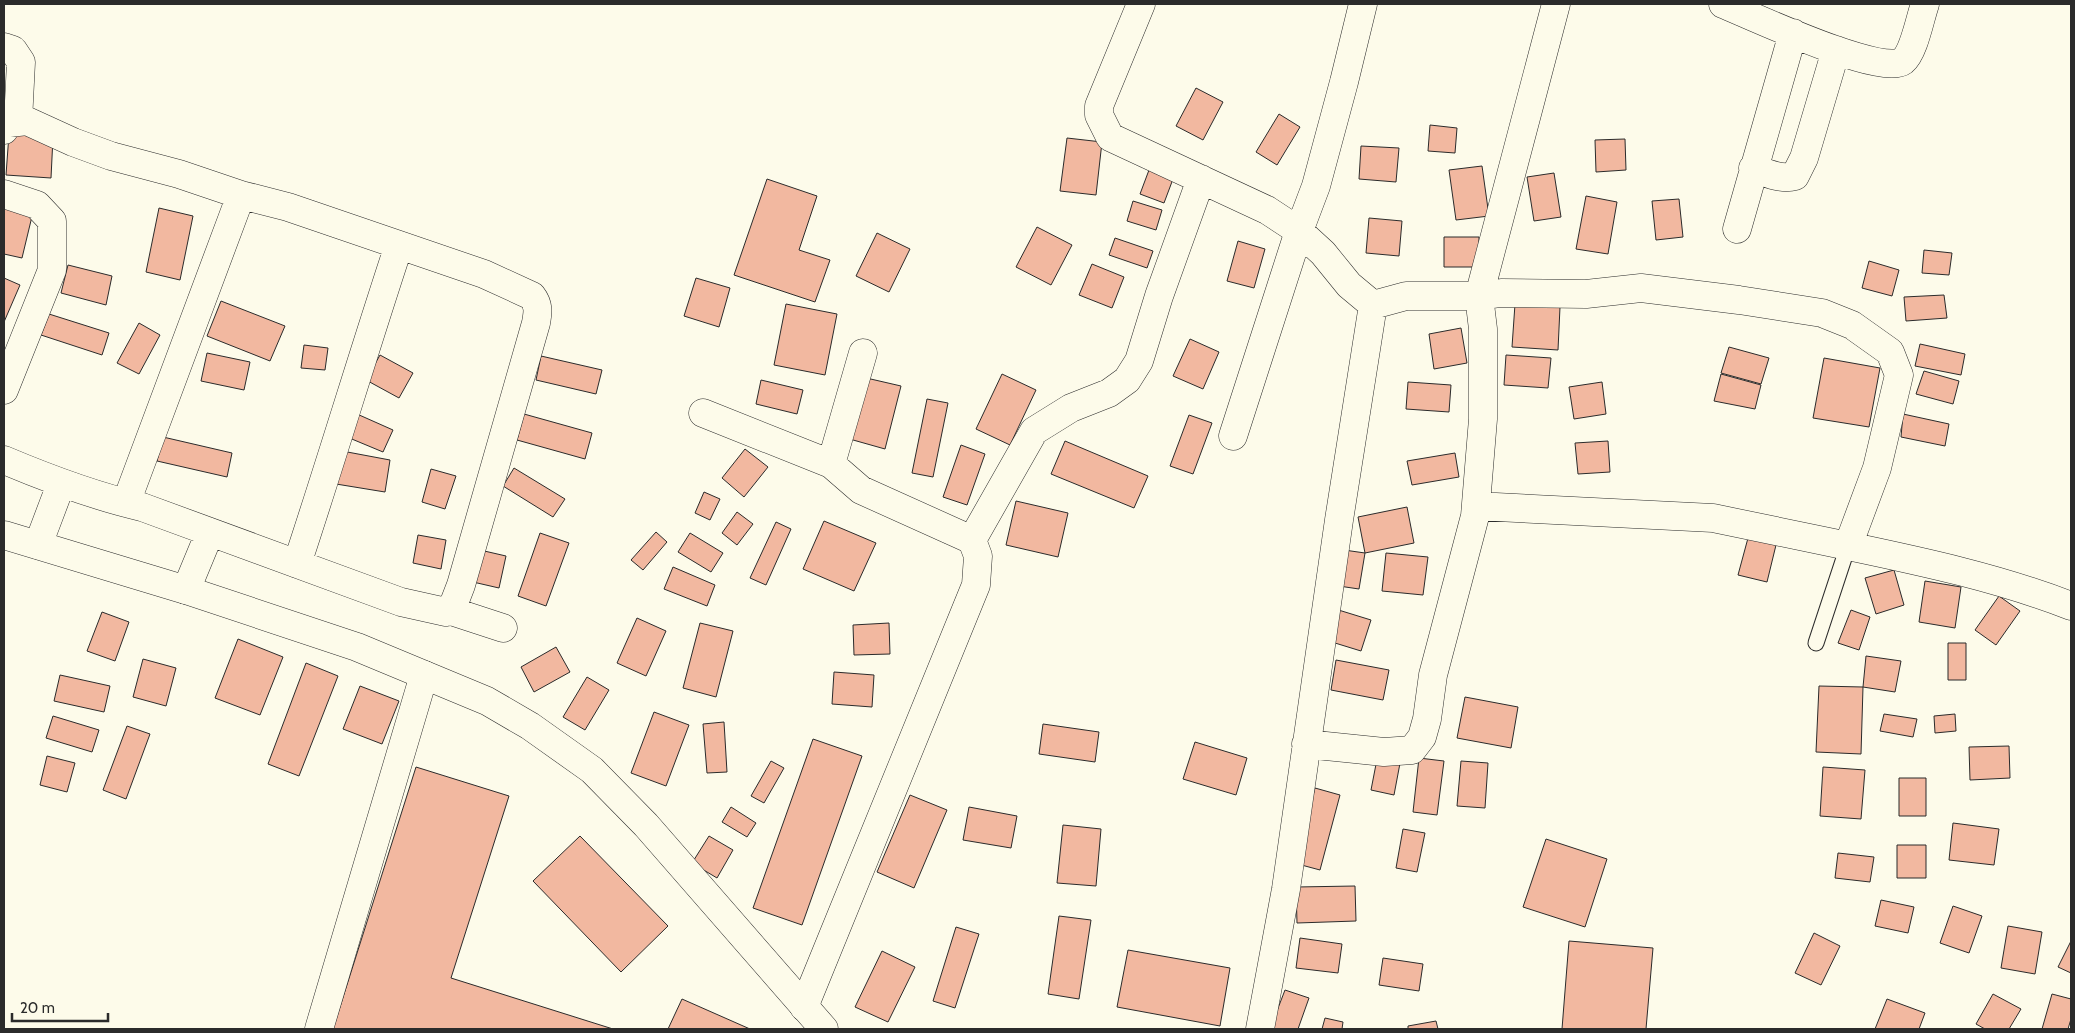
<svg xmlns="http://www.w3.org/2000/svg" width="2075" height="1033" viewBox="0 0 2075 1033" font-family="Cabin,sans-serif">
  <rect width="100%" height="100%" fill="#fdfbea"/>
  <path fill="#f2b8a0" stroke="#2b2b2b" d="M1196,88l27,14 -20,38 -27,-14z
    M1279,114l21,13 -23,38 -21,-13z
    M1430,125l27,3 -2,25 -27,-2z
    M9,134l44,3 -2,41 -45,-3z
    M1067,138l35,4 -6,53 -36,-4z
    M1625,139l1,31 -30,2 -1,-32z
    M1361,146l38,2 -3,34 -37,-3z
    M1152,162l24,9 -12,32 -24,-9z
    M1482,166l7,50 -33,4 -7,-50z
    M1554,173l7,44 -27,4 -7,-44z
    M767,179l50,17 -18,54 31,10 -15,42 -81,-27z
    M1586,196l31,6 -9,52 -32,-5z
    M1679,199l4,38 -27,3 -4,-39z
    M4,201l30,7 -12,50 -18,-4z
    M1133,201l29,9 -6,20 -29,-9z
    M159,208l34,8 -13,64 -34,-8z
    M1369,218l33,3 -3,35 -33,-3z
    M1037,227l35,18 -21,40 -35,-18z
    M877,233l33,16 -21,43 -33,-16z
    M1444,237h35v30h-35z
    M1115,238l38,13 -6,17 -38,-13z
    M1238,241l27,8 -11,39 -27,-7z
    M1924,250l28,3 -3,22 -27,-2z
    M1869,261l30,9 -7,26 -30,-8z
    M1092,264l32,13 -12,31 -33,-13z
    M68,265l44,11 -6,29 -45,-12z
    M4,278l16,7 -16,37z
    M696,278l34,10 -11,39 -35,-11z
    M1944,295l3,23 -41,3 -2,-24z
    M221,301l64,25 -15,35 -63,-25z
    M786,304l51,10 -12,61 -51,-10z
    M1515,304l45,3 -2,43 -46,-3z
    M49,314l60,19 -7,22 -61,-20z
    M139,323l21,12 -21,39 -22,-11z
    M1461,328l6,35 -33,6 -5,-35z
    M1190,339l29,13 -16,37 -30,-13z
    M1920,344l45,10 -4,21 -46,-9z
    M304,345l24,3 -3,22 -24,-2z
    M1729,347l40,11 -8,26 -40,-11z
    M207,353l43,9 -6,28 -43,-9z
    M380,355l33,18 -14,25 -33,-18z
    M1506,355l45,3 -3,30 -44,-3z
    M541,356l61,14 -6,24 -60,-14z
    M1824,358l56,10 -11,59 -56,-9z
    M1924,371l35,10 -6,23 -37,-10z
    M1002,374l34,16 -26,55 -34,-16z
    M1721,374l40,11 -6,24 -41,-8z
    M862,377l39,9 -16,63 -39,-11z
    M761,380l42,10 -6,24 -41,-10z
    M1408,382l43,3 -2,27 -43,-3z
    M1602,382l4,32 -32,5 -5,-32z
    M927,399l21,4 -15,74 -21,-4z
    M357,414l36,16 -10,22 -36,-15z
    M524,414l68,19 -7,26 -68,-19z
    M1903,414l46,10 -4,22 -44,-9z
    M1189,415l23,8 -19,51 -23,-8z
    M163,437l69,16 -5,24 -70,-16z
    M1065,441l83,35 -14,32 -83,-34z
    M1608,441l2,31 -32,2 -3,-31z
    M961,445l24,9 -18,51 -24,-8z
    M745,449l23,18 -24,30 -22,-19z
    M342,451l48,9 -5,32 -49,-8z
    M1455,453l4,24 -47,8 -5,-24z
    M514,468l51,31 -12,18 -50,-31z
    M431,469l25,7 -11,33 -23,-7z
    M704,492l16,7 -10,21 -15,-7z
    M1016,501l52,12 -10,44 -52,-12z
    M1407,507l7,36 -49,10 -7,-36z
    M737,512l16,12 -16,21 -15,-12z
    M824,521l52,22 -22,48 -51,-22z
    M776,522l15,7 -25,56 -16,-7z
    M656,532l11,10 -24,28 -12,-10z
    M540,533l29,10 -23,63 -28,-10z
    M690,533l33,20 -12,19 -33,-20z
    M418,535l28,5 -5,29 -28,-6z
    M1748,538l28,7 -9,37 -29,-7z
    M1337,549l28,4 -6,36 -27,-4z
    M480,550l26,6 -7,32 -26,-6z
    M1386,553l42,4 -5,38 -41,-4z
    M673,567l42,18 -8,21 -43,-17z
    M1894,570l10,35 -28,9 -11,-36z
    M1925,581l36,6 -6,41 -36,-6z
    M1999,596l21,15 -24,34 -21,-15z
    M1332,608l39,12 -10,31 -39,-12z
    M1851,610l19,7 -11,33 -21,-7z
    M102,612l27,10 -14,39 -28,-10z
    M637,618l29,13 -20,45 -29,-13z
    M700,623l33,8 -17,66 -33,-9z
    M889,623l1,31 -36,1 -1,-30z
    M238,639l45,18 -23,58 -45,-17z
    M1948,643h18v37h-18z
    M556,647l14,25 -36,20 -13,-25z
    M1866,656l35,5 -6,31 -32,-5z
    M143,659l33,9 -10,38 -33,-9z
    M1336,660l53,10 -6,30 -52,-10z
    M306,663l32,13 -39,100 -31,-12z
    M834,672l40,3 -2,32 -40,-3z
    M60,675l50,11 -6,26 -50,-11z
    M587,677l22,13 -24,40 -22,-13z
    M360,686l39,15 -17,43 -39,-15z
    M1819,686l44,1 -2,67 -45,-2z
    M1465,697l53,10 -7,41 -54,-10z
    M654,712l35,13 -23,61 -35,-13z
    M1884,714l33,5 -4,18 -33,-6z
    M1955,714l1,17 -21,2 -1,-17z
    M53,716l46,14 -7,22 -46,-14z
    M724,722l3,50 -20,1 -4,-49z
    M1043,724l56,8 -4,30 -56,-8z
    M127,726l23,8 -24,65 -23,-9z
    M813,739l49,17 -60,169 -49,-17z
    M1195,742l52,16 -11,37 -53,-16z
    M2009,746l1,32 -40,2 -1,-33z
    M1378,754l23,4 -7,37 -23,-5z
    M47,756l28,7 -8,29 -27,-7z
    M1419,758l25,3 -7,54 -24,-3z
    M771,761l13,7 -20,35 -13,-7z
    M1461,761l27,2 -3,45 -28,-2z
    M416,767l93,29 -58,182 162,51h-280z
    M1823,767l42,3 -4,49 -41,-3z
    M1899,778h27v38h-27z
    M1315,788l25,7 -20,75 -26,-7z
    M910,795l37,15 -33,78 -37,-16z
    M731,807l25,16 -9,14 -25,-15z
    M969,807l48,9 -6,32 -48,-8z
    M1953,823l46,6 -5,36 -45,-5z
    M1063,825l38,4 -5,57 -39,-3z
    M1403,829l22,4 -8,39 -21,-4z
    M580,836l88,90 -47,46 -88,-91z
    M709,836l24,14 -16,28 -25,-15z
    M1546,839l61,20 -22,68 -62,-20z
    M1897,845h29v33h-29z
    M1838,853l36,4 -4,25 -35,-4z
    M1355,886l1,35 -59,2 -1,-36z
    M1881,900l33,7 -6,26 -33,-7z
    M1953,906l29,10 -13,37 -29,-10z
    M1059,916l32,4 -12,79 -31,-5z
    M2008,926l34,6 -7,42 -34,-6z
    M956,927l23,7 -24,74 -22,-7z
    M1814,933l26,13 -19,39 -26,-12z
    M1300,938l42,6 -4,29 -42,-5z
    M1569,941l84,7 -7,81h-84z
    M2071,941v32l-13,-6z
    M1128,950l102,18 -10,58 -103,-19z
    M882,951l33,16 -27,55 -33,-15z
    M1383,958l40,6 -4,27 -40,-6z
    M1285,990l24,8 -11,31h-28z
    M1993,994l28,15 -12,20h-24l-9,-5z
    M2052,994l19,5v20l-3,10h-26z
    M682,999l68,30h-82z
    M1887,999l38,14 -6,16h-44z
    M1325,1018l18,4 -1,7h-20z
    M1436,1021l2,8h-30v-3z"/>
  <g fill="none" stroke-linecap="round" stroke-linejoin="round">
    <g stroke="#2b2b2b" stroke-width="17">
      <path id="service" d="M1816,643l32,-97"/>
    </g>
    <g stroke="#2b2b2b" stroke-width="29">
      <path id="minor" d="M1141,4l-42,102v9l11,22 157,73 32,21 24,22 26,32 24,20 -34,215 -53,369 -26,140
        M1556,4l-77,292 22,-3 85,1 55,-6 98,12 83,13 30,12 38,27 9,23 -22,93 -29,78c76,16 151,32 223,60
        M1723,4c27,11 159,73 180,57 11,-9 17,-43 22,-57
        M4,47l9,3 8,12 -3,59
        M4,130l5,-7 18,-2 46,21 38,14 68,18 62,21
        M1753,168c13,5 28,12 42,8l9,-18 32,-108
        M4,194l33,11 15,16v49l-48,120
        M1737,229l56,-196
        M703,413l128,51
        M1233,436l66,-205 17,-45 28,-104 19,-78
        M4,460c45,19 90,36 138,47l259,95 45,10 5,-1 10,-26 75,-262c2,-11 3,-18 -4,-27l-48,-22 -196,-67 -47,-12 -115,308
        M1476,506l237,12 135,28
        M972,540l62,-109 37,-23 38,-15 18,-13 12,-19 20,-65 42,-117
        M38,545l23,-61
        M297,564c35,-106 67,-213 102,-319
        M186,590l24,-58
        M451,611l52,17
        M1306,744l78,8 28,-2 10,-13 5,-18 6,-44 42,-159 8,-97v-90l-4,-33h-73l-33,9
        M804,1007l172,-422 2,-29 -6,-16 -111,-50 -30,-26 32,-111
        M319,1029l105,-354"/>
    </g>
    <g stroke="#2b2b2b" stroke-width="29">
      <path id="tertiary" d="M4,535l182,55 171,57 130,54 43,25 62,44 54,55 178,204"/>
    </g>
    <use href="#service" stroke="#fdfbea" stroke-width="15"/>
    <use href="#minor" stroke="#fdfbea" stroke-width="28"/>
    <use href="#tertiary" stroke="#fdfbea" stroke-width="28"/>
  </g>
  <rect width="2075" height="1033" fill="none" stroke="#2b2b2b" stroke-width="10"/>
  <path d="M12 1013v8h96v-8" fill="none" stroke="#2b2b2b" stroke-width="2.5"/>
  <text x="20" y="1013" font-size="15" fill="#2b2b2b" stroke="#fdfbea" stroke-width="4" paint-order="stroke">20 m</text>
</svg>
